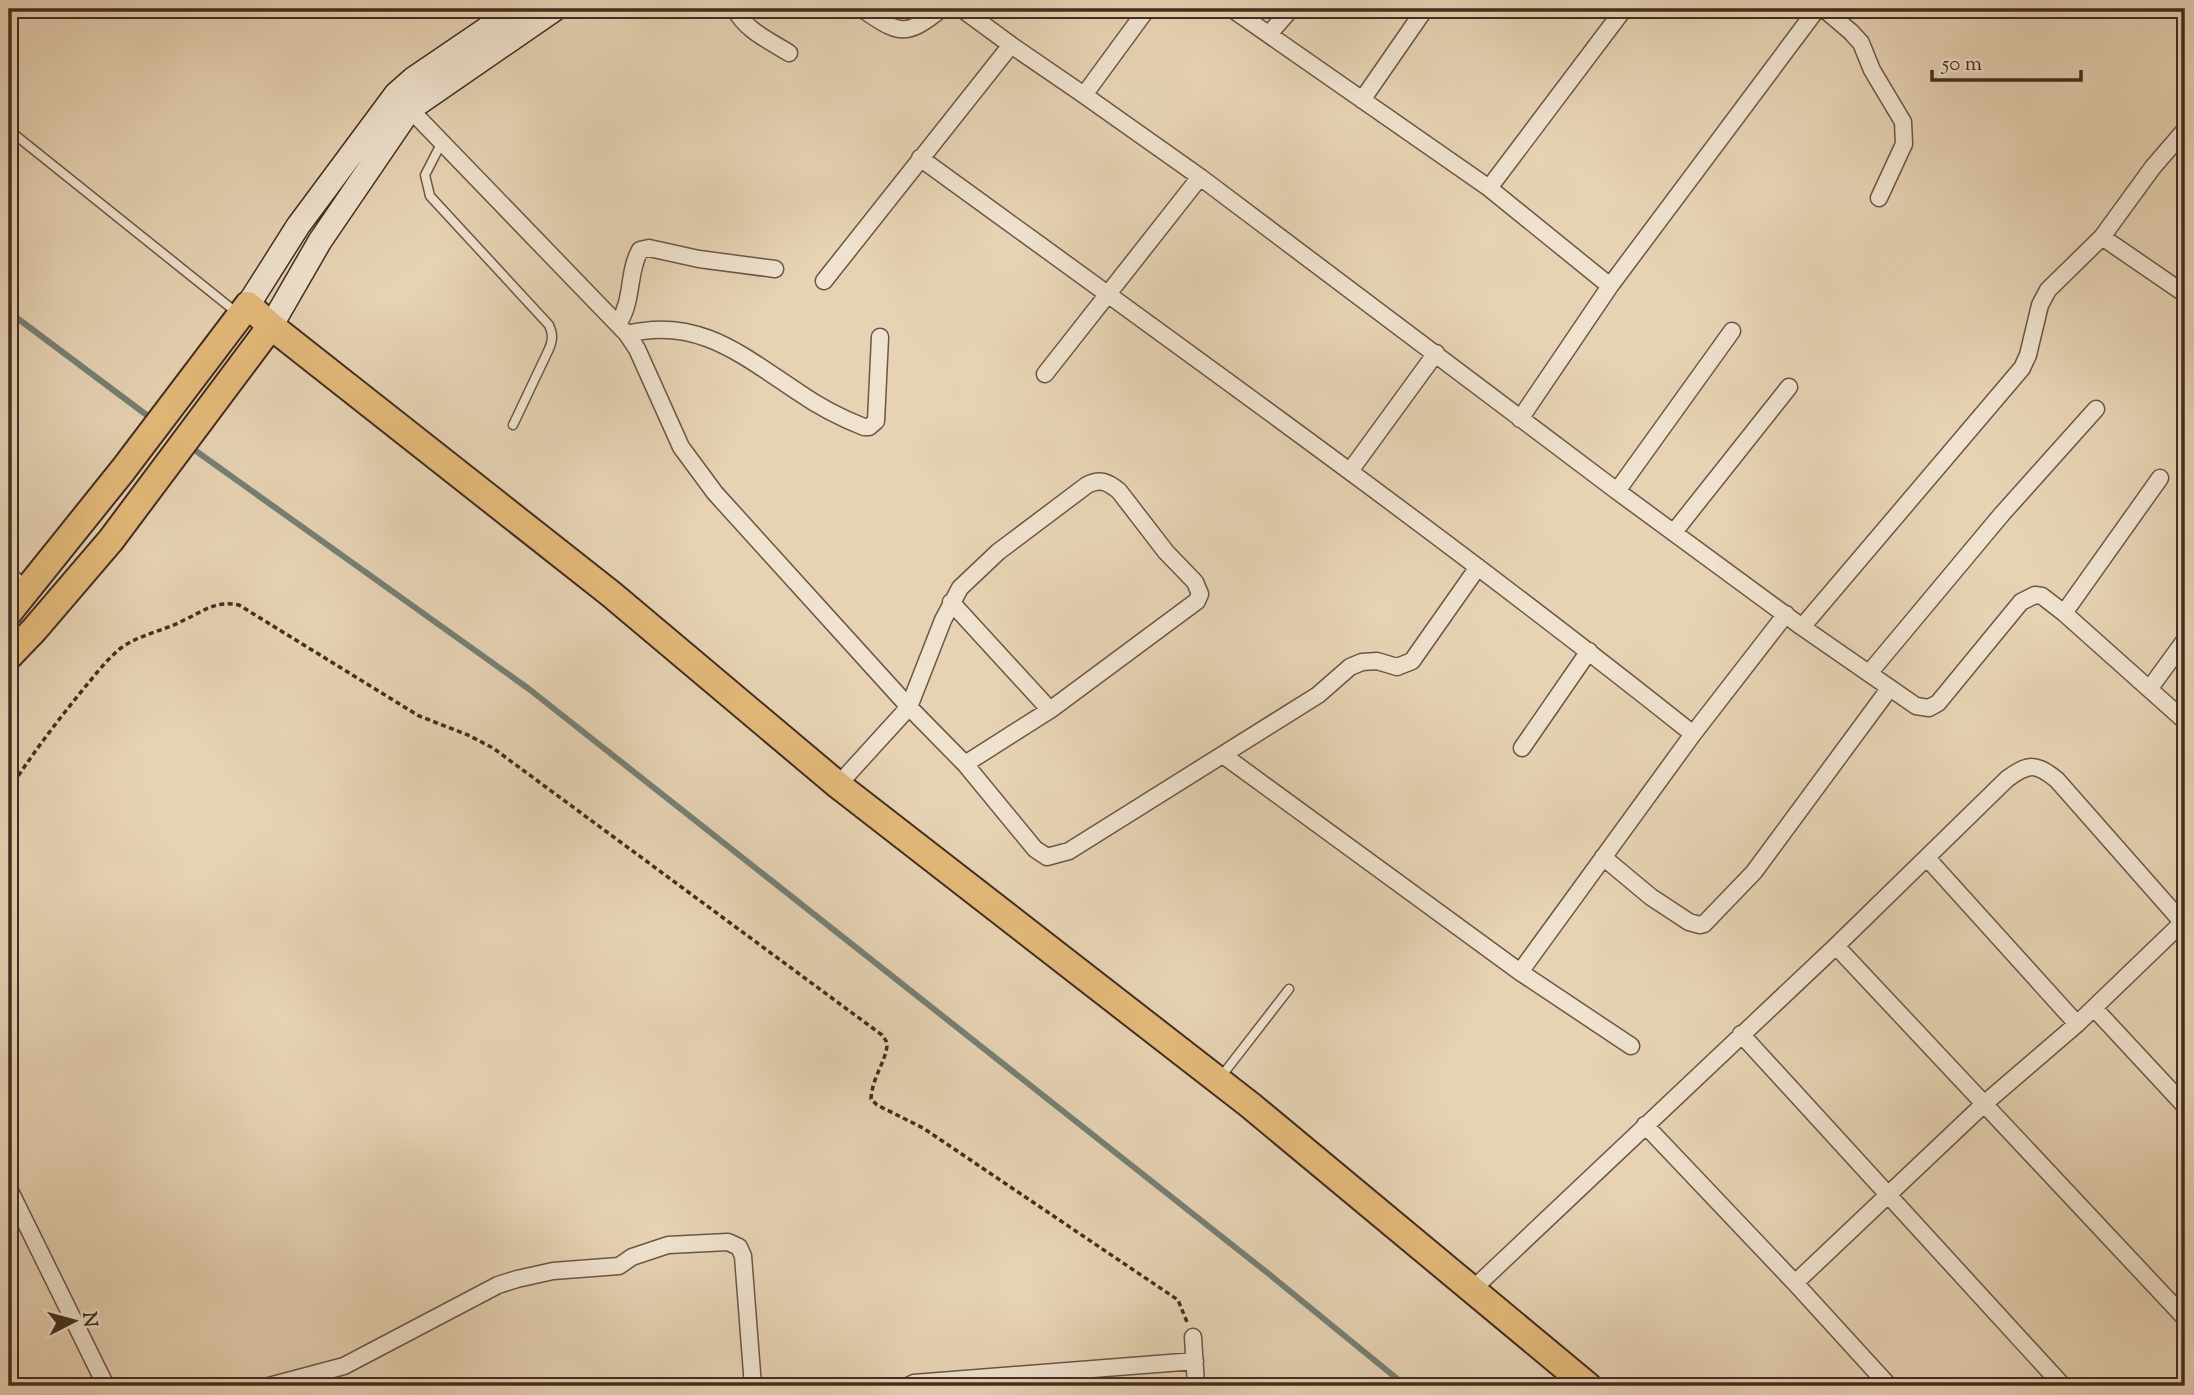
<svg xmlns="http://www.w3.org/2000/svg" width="2194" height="1395" viewBox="0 0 2194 1395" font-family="'Sorts Mill Goudy',serif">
  <rect width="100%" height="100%" fill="#e7d3b4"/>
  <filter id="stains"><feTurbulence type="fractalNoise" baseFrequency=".00286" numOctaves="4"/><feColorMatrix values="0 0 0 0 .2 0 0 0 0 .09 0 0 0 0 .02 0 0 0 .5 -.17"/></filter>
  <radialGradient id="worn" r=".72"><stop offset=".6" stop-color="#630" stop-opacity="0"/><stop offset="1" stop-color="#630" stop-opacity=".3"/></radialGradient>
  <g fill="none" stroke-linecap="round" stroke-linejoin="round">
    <path stroke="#758075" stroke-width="6" d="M9,312l143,107
      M189,446l340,243 740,585 137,112"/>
    <g stroke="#6c5646" stroke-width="11">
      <path id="lane" d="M9,130l227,182
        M442,142l-17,33 5,21 119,129c4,9 4,15 0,24l-36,76
        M1220,1078l69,-89"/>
    </g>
    <g stroke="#6c5646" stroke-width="19">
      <path id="street" d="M735,9c10,21 35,32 54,44
        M862,9c37,25 43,29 79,0
        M962,9l49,36 73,50
        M1147,9l-63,86 116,82 417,314 115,-160
        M1232,9l257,179
        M1824,9l27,23 10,11 11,27 31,52 1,22 -25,54
        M1269,34l22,-25
        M1362,100l63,-91
        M403,102l224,232 10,15 44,98 34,46 194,214 56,57 70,85 12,8 22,-6 249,-156 32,-28 12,-5 15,-1 20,6 15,-6 66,-94
        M920,158c260,189 522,376 773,576
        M2102,237l83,57
        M824,281l187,-236
        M1610,286l207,-277
        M618,324c16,-25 9,-50 22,-74l9,-2 50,11 76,10
        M627,334c71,-18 116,22 171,58 20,14 43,26 66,35h5l7,-6 4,-84
        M1045,374l155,-197
        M1520,419l90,-133 -121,-98 135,-179
        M1350,471l86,-118
        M1617,491l185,136 114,79 13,2 9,-5 83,-101 14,-7 7,1 22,17 121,108
        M1674,532l115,-145
        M9,575l16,15
        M951,602l99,108
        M2064,613l96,-135
        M1802,627l220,-259 6,-13 12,-50 8,-15 54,-53 51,-70 32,-37
        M1870,672l132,-158 94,-105
        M2150,688l35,-48
        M1522,748l67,-97
        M1223,755l297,217 111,74
        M838,785l71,-78 34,-87 17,-32 38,-36 89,-67c13,-7 21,-3 32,6l47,61 29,30 5,12 -3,7 -147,109 -85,54
        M1603,857l48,40 38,25 11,3 4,-1 50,-52 135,-183
        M1927,858l150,166
        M1836,946l349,372
        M1520,972l173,-238 93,-120
        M2094,1008l91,98
        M1741,1034l322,352
        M1645,1125l150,158 94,103
        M9,1189l97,197
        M1795,1283l189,-179 93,-80 108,-104
        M1472,1290l364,-344 171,-167c22,-16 29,-16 50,1l126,143
        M1193,1337l3,49
        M269,1386l75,-20 154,-81 19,-6 36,-8 66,-5 13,-9 36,-12 60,-3 11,5 4,9 10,130
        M908,1386l6,-3 281,-22"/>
    </g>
    <g stroke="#432c21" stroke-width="26">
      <path id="secondary" d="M248,305l50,-79 98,-132 17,-15 103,-70
        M271,326l49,-85 90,-132 145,-100"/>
    </g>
    <g stroke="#432c21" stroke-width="30">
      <path id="primary" d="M9,612l114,-142 125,-165 23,21 340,268 227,191 412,320 338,281
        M9,656l25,-26 77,-90 160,-214"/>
    </g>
    <path stroke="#432c21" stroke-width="3.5" stroke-dasharray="5 3.5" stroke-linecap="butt" d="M9,790c23,-36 49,-70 76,-103 11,-13 22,-28 36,-39 19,-14 43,-17 63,-28 20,-9 32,-20 55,-15l180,111 49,19 25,13 389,287c3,5 5,5 5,11 -2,17 -15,32 -16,53l6,6 46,23 255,172 9,22"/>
    <use href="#lane" stroke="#efe2ce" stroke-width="8"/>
    <use href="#street" stroke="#efe2ce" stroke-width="16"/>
    <use href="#secondary" stroke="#efe2ce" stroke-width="23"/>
    <use href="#primary" stroke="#e4ba7a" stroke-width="26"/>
  </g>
  <rect width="2194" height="1395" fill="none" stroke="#e7d3b4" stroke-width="35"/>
  <rect x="10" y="10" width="2173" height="1374" fill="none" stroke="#432c21" stroke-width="3.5"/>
  <rect x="18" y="18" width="2159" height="1360" fill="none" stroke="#432c21" stroke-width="2"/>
  <g transform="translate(74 1321) rotate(84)" stroke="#efe2ce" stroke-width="5" paint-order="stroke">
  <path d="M0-5L12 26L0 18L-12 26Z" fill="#432c21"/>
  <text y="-10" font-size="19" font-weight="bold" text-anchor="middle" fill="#432c21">N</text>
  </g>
  <path d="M1932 70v10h149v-10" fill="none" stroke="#432c21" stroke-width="3.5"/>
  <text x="1942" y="70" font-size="21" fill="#432c21" stroke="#efe2ce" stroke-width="5" paint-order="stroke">50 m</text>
  <rect width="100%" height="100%" filter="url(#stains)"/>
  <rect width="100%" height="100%" fill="url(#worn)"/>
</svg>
